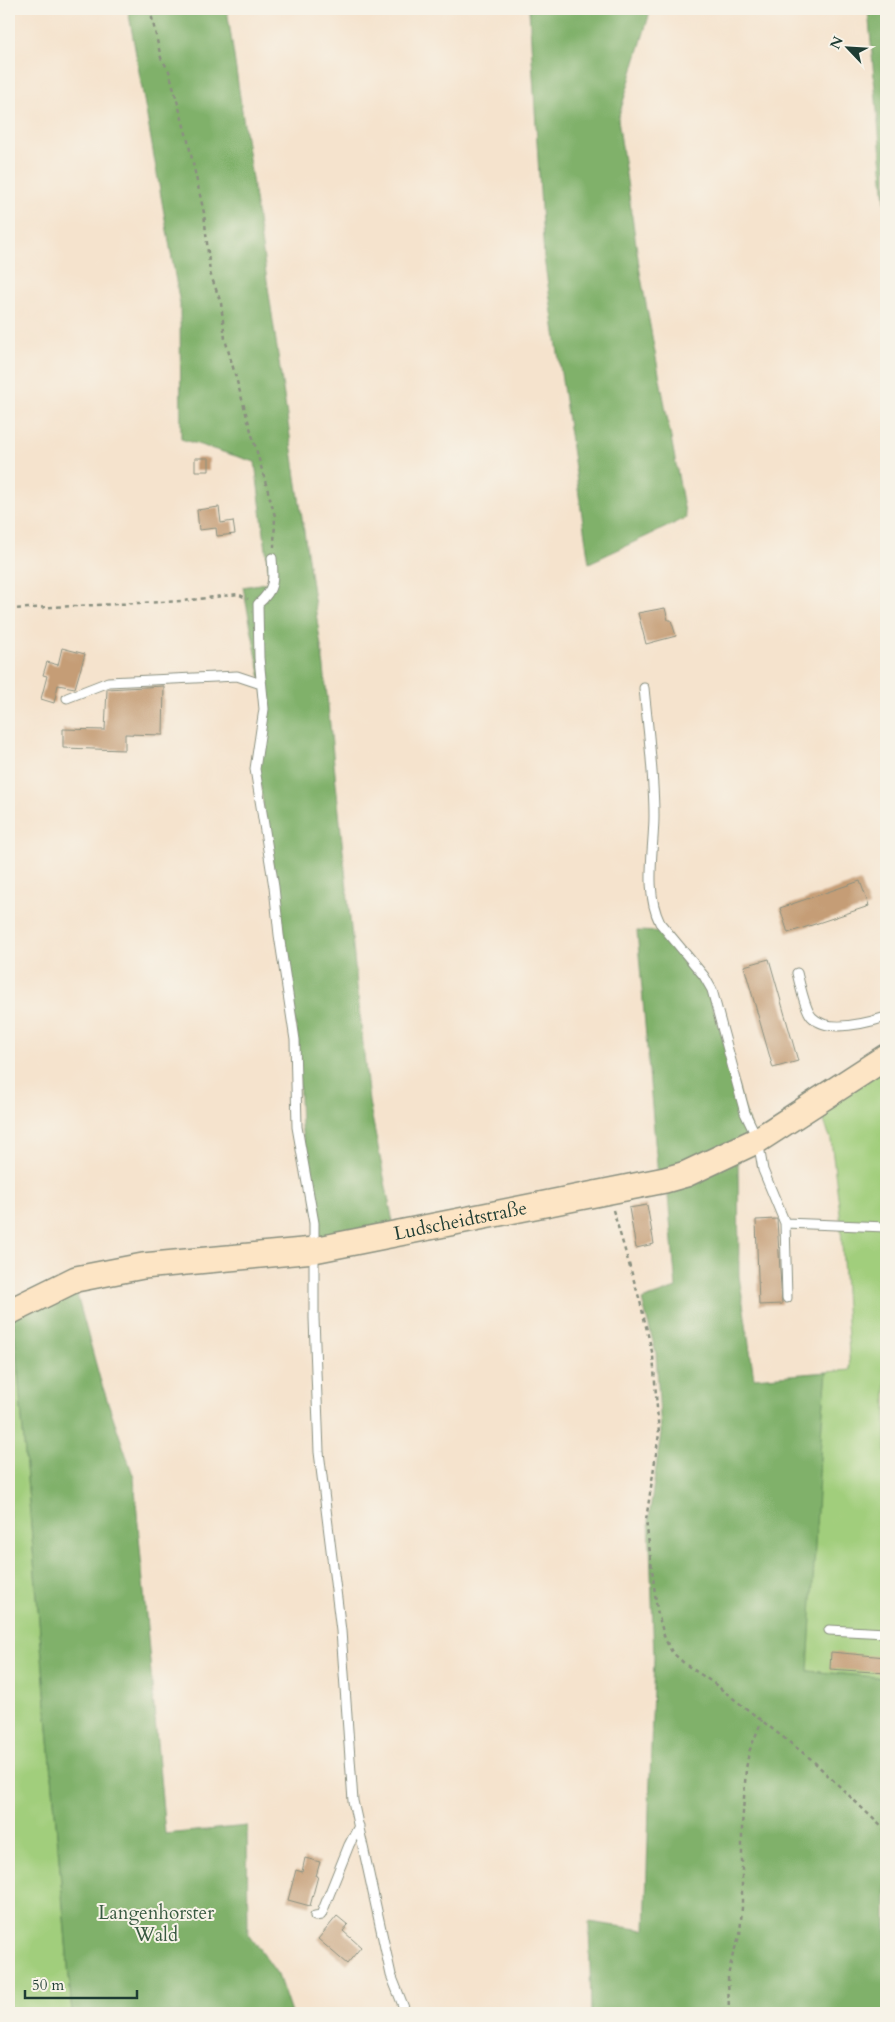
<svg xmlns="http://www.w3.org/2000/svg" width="895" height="2022" viewBox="0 0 895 2022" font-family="Cardo,serif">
  <rect width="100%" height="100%" fill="#f7f3e8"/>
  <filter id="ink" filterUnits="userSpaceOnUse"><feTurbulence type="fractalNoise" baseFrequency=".02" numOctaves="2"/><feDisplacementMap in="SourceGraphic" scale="10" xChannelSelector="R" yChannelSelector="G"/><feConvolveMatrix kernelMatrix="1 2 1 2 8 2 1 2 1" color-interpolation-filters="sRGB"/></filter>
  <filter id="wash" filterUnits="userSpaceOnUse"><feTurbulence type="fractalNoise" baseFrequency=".0096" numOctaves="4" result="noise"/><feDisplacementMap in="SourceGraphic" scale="20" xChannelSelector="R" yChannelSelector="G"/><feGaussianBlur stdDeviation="1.12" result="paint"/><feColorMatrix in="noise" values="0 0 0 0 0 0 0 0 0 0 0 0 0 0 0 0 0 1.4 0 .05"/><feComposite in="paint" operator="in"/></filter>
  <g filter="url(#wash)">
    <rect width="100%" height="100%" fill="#f5e3cd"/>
    <path fill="#a1ce7b" stroke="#608658" d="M886,1068v610l-79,-7 15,-250 5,-49 23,-2 -10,-157 -9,-73 -13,-35z
      M13,1312l59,701h-63v-698z"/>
    <path fill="#80b16b" stroke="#507750" d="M128,9h99l97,658 45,435 26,130 -74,14 -20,-120 -3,-84 -40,-273 9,-60 -24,-122 27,-5 -15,-120 -74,-23 -1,-135z
      M529,9h122l-33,110 22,153 46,246 -97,45 -45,-305z
      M868,9h18v204z
      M637,931l26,1 39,45 12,33 39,127 -95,40z
      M738,1154l1,122 15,102 73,-6 -5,49 -14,250 78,7v335h-295l-2,-91 56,8 9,-273 -5,-140 12,-84 -5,-80 -14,-53 34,-12 -9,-104z
      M74,1284l26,95 34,99 31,356 82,-8 1,107 30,42 13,38h-219l-59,-701z"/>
    <g id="blocks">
      <path fill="#c59d76" d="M195,458h14v13h-14z
        M219,507l2,16 12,-2 2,13 -18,2 -1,-8 -17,2 -2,-20z
        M665,608l3,12h3l5,16 -30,8 -8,-31z
        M62,648l23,6 -10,34 -17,-3 -4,18 -13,-4 6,-23 -4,-1 4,-13 11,3z
        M164,686l-1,49 -38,-1v16l-62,-2v-19l42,1 2,-41z
        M860,881l9,25 -81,27 -8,-25z
        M769,959l29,102 -25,7 -29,-102z
        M647,1205l7,39 -18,4 -7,-40z
        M777,1219l5,85 -23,1 -3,-85z
        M831,1652l55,5v16l-56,-4z
        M305,1858l15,4 -4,14h2l-8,30 -22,-6 8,-30 6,2z
        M337,1916l11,9 -5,6 18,16 -14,17 -29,-25z"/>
    </g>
  </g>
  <g filter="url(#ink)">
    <use href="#blocks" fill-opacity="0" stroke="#8a9080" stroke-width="1"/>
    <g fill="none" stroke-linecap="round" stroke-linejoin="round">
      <g stroke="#8a9080" stroke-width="11">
        <path id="lane" d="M272,558c2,22 3,31 -14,46l1,54 5,51 -9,60 19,118 5,48 16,105 2,87 17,96v95l5,134 22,179 12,170 38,174 15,38
          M644,688c4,42 10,85 10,128 0,33 -10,75 6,107l44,53 8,14 33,123 13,27 5,30 22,53 2,75
          M67,698l41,-16 129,-6 24,8
          M797,973c3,11 8,37 15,44 16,17 55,6 74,0
          M785,1223l101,4
          M829,1630l57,3
          M315,1916l6,-1 28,-70 10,-19"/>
      </g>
      <g stroke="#8a9080" stroke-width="28">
        <g id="secondary">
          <path id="s1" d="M9,1312l67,-33 67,-13 171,-16 351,-70 21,-6 72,-34 128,-83"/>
        </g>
      </g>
      <path stroke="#8a9080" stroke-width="2.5" stroke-dasharray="4 4" stroke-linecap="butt" d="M150,9l11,49 8,13 19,70 16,72 6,60 11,30 4,36 50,177 -1,31
        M9,609l174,-8 55,-7 10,5
        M613,1210l27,91 13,55 6,78 -13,86 11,90 8,29 7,13 13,12 27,18 99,77 75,72
        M729,2013l-1,-37 5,-22 7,-20 2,-27v-81l4,-57 3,-17 13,-32"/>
      <use href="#lane" stroke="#fff" stroke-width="9"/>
      <use href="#secondary" stroke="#fde5c5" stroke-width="25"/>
    </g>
  </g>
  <g text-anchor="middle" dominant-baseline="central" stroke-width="4" stroke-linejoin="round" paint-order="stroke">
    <g font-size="19" fill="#1f3d34" stroke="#f7f3e8">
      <text stroke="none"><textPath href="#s1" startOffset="464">Ludscheidtstraße</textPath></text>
    </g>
    <g font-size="19" fill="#395a42" stroke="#f7f3e8">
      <text x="156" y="1913">Langenhorster<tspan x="156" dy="22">Wald</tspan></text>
    </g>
  </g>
  <rect width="895" height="2022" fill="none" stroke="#f7f3e8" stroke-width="30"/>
  <g transform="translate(848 48) rotate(295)" stroke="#f7f3e8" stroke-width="4" paint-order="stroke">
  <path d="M0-4L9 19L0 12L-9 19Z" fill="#1f3d34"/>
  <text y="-8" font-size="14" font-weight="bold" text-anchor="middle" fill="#1f3d34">N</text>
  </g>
  <path d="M25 1990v8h112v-8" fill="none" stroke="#1f3d34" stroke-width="2.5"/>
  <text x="32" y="1990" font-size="15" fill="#1f3d34" stroke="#f7f3e8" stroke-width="4" paint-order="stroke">50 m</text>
</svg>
